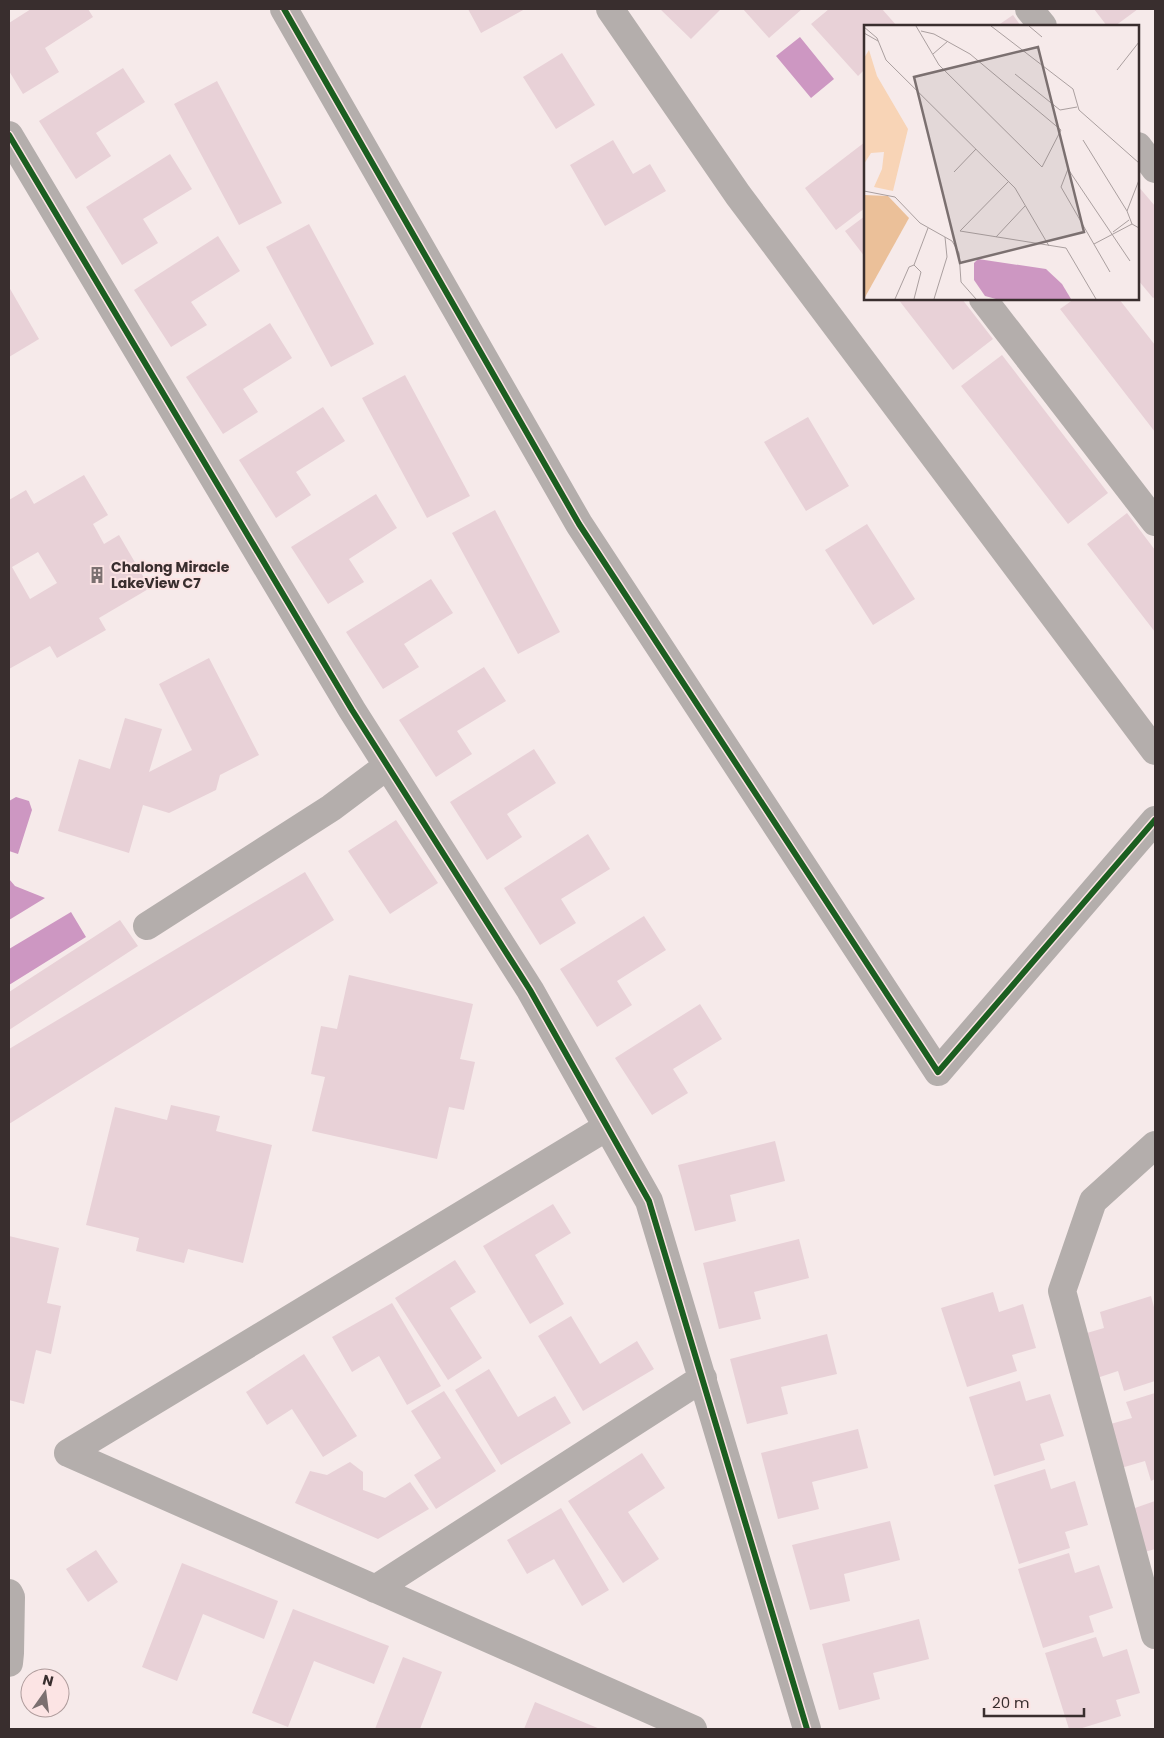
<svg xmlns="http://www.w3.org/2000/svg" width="1164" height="1738" viewBox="0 0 1164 1738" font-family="Poppins,sans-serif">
  <rect width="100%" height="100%" fill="#f6eaea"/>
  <path fill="#cd97c2" d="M800,37l34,42 -23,19 -35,-42z
    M16,797l13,4 3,9 -14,44 -9,-3v-50z
    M9,879l6,7 30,12 -36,22z
    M71,912l15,25 -77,48v-36z"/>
  <path fill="#e8d1d7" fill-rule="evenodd" d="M31,9h57l5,8 -48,31 14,24 -36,22 -14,-23v-48z
    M468,9h57l-44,24z
    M660,9h61l-30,30z
    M743,9h59l-33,29z
    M829,9h53l15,17h-32v43l-7,7 -47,-52z
    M1094,9h44l-23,17h-8z
    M1013,15l8,11h-24z
    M562,53l33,52 -39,24 -33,-52z
    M123,68l22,34 -49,31 15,23 -35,23 -37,-58z
    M217,81l65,122 -43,22 -65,-121z
    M613,140l20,34 17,-10 16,27 -61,35 -35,-61z
    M865,142v66l-29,22 -31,-42z
    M170,154l22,35 -49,30 15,24 -36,22 -36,-58z
    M1138,186l17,20v91l-2,1 -15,-18z
    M865,216v41l-20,-26z
    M309,224l65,120 -43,23 -65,-120z
    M218,236l22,35 -49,31 16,23 -36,22 -37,-57z
    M9,287l30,52 -30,18z
    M898,299h64l31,40 -40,31z
    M1074,299h45l36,46v87l-95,-123z
    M270,323l22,35 -49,31 15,23 -35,22 -37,-57z
    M1002,355l106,138 -40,31 -107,-138z
    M405,375l65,121 -43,22 -65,-120z
    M323,407l22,34 -49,31 15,23 -35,23 -37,-58z
    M808,417l41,69 -43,25 -42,-69z
    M84,475l24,40 -15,9 11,20 15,-9 31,53 -51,30 7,12 -49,28 -7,-12 -41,23v-169l17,-10 8,14zM38,552l19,31 -27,16 -18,-32z
    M376,494l21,34 -48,31 15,23 -36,22 -37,-57z
    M495,510l65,122 -42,22 -66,-121z
    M1127,513l28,37v82l-68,-88z
    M867,524l48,75 -42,26 -48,-75z
    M431,579l22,34 -49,31 15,23 -36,22 -37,-57z
    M209,658l50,97 -39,20 -4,15 -47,23 -26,-8 -14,48 -71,-22 21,-72 31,10 15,-51 37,11 -13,43 43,-22 -33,-66z
    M484,667l22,34 -49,30 15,23 -36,23 -37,-57z
    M534,749l22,34 -49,31 15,23 -35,23 -37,-58z
    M396,820l42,63 -48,31 -42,-63z
    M588,834l22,35 -49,30 15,24 -36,22 -36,-57z
    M305,872l29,48 -325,204v-75z
    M644,916l22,34 -49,31 15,24 -35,22 -37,-58z
    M120,920l18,26 -129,84v-38z
    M349,975l124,29 -13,55 15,3 -11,48 -15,-3 -12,52 -125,-28 13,-54 -14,-3 10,-48 16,3z
    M700,1004l22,35 -49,30 15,24 -36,22 -37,-57z
    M171,1105l49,11 -4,15 56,14 -29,118 -55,-14 -4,14 -48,-12 3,-13 -53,-13 29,-118 52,13z
    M775,1141l10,40 -55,14 6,26 -41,10 -17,-66z
    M553,1204l18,29 -36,22 29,49 -34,20 -47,-78z
    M9,1236l50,12 -12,55 14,3 -10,48 -15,-4 -12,54 -15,-4z
    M799,1239l10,39 -55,14 7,27 -42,10 -16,-66z
    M455,1260l21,32 -26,16 32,50 -34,22 -53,-82z
    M993,1292l6,20 24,-8 13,44 -24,7 5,16 -50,16 -26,-79z
    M1151,1296l4,15v70l-31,10 -6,-20 -24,8 -14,-44 24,-7 -4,-16z
    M392,1303l49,83 -34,19 -28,-49 -27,16 -20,-35z
    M571,1316l29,48 37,-23 17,28 -71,42 -45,-75z
    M827,1334l10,40 -56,13 7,27 -41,10 -17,-65z
    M304,1354l53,82 -34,21 -31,-48 -25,16 -21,-33z
    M489,1369l29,48 37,-21 16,27 -70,42 -46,-75z
    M1020,1381l6,20 24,-7 14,42 -24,8 5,16 -51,16 -25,-79z
    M444,1391l52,80 -60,38 -22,-34 27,-17 -30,-47z
    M1155,1393v86l-4,2 -6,-20 -24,7 -14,-43 25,-7 -6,-16z
    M858,1429l10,39 -56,14 7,27 -41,10 -17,-66z
    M642,1453l23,35 -37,24 31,47 -36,24 -55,-82z
    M350,1462l13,10v18l22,8 25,-16 19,27 -51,30 -83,-36 15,-32 17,4z
    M1045,1469l6,20 24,-8 13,44 -23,7 5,16 -51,16 -25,-79z
    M1155,1501v48l-10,3 -13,-43z
    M561,1508l48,82 -27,16 -28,-47 -27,15 -20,-34z
    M890,1521l10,39 -56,14 6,27 -40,9 -18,-65z
    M96,1550l22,32 -30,20 -22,-33z
    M1069,1553l6,20 24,-8 14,43 -24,8 5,16 -51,16 -25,-79z
    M182,1563l96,38 -14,38 -61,-25 -26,67 -35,-14z
    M293,1609l96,37 -15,38 -60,-23 -26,66 -36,-14z
    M919,1619l10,40 -56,14 7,26 -41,11 -17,-66z
    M1096,1637l7,20 24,-8 13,44 -24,7 5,16 -42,13h-10l-24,-76z
    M403,1657l39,15 -22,57h-45z
    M535,1702l65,27h-76z"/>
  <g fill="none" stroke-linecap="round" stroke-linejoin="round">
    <path stroke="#b4aeac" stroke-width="28" d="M284,9l295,515 359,548 217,-252
      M610,9l128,186 417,556
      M1029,9l14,17
      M9,135l343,575 178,280 119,211 158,528
      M1138,146l17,23
      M983,299l172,223
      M147,926l184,-118 56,-42
      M1155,1145l-62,56 -31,90 93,344
      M68,1453l625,276
      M68,1453l539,-326
      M375,1589l328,-211
      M9,1593l2,4 -1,56 -1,10"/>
    <g stroke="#fce4e4" stroke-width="9">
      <path id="cycleway" d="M284,9l295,515 359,548 217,-252
        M9,135l343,575 178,280 119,211 158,528"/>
    </g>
    <use href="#cycleway" stroke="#1b5e20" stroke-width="6"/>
  </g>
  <defs>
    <g id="building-bare" transform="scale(1.35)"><path d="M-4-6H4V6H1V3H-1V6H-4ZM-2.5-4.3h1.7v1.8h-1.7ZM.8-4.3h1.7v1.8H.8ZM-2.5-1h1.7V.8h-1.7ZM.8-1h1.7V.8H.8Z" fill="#7b7070" stroke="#fce4e4" stroke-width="2.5" paint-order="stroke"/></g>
  </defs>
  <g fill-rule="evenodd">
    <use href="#building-bare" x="97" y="575"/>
  </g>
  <g text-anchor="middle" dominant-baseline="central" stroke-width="4" stroke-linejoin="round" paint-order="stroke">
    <g font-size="14" font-weight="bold" fill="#392e2e" stroke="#fce4e4" text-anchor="start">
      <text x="111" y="567">Chalong Miracle<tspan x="111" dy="16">LakeView C7</tspan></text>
    </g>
  </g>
  <g transform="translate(864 25)">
    <rect width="275" height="275" fill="#f6eaea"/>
    <path d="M5,25l8,26 31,53 -15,62 -19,-4 8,-18 2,-17 -13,1 -7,11v-106z" fill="#f8d4b6"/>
    <path d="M0,170l24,1 21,22 -45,81z" fill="#ebc099"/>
    <path d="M114,234l68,10 16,15 9,15h-75l-11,-3 -11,-16v-17z" fill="#cd97c2"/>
    <path fill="none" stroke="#aa9f9f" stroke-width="1" d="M52,1l23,39 103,102 19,-37 -91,-76 -36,-20 -13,-3M127,1l82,63 6,21 60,53M165,1l13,11M0,2l13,11 9,22 129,128 34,58M0,8l14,8M69,29l15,-13M253,45l22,-28M151,49l45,36 17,-3M219,115l44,71M90,147l22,-23M275,155l-12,31 5,13 7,4M0,166l31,6 25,26 32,18 7,12 2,29 15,17M96,206l106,17 30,51M96,206l49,-50M249,207l16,-12M132,212l29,-31M230,219l38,-20M50,240l7,7 -7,27M246,247l-49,-85 7,-18 62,92M31,274l14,-32 5,-2 14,-37M70,274l13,-42 -2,-20"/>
    <path fill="#7b7070" fill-opacity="0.15" stroke="#7b7070" stroke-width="2.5" d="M174,22l46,185 -124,31 -46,-186z"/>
    <rect width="275" height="275" fill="none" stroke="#392e2e" stroke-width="2.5"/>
  </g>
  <rect width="1164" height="1738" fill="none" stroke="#392e2e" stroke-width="20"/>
  <g transform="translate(45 1693) rotate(14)"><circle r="24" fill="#fce4e4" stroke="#ae9b9b"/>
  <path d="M0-4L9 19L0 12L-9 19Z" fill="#7b7070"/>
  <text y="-8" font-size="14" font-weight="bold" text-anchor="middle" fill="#392e2e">N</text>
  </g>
  <path d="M984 1708v8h100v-8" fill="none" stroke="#392e2e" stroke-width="2.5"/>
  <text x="992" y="1708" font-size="15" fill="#392e2e" stroke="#fce4e4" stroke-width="4" paint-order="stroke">20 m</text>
</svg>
